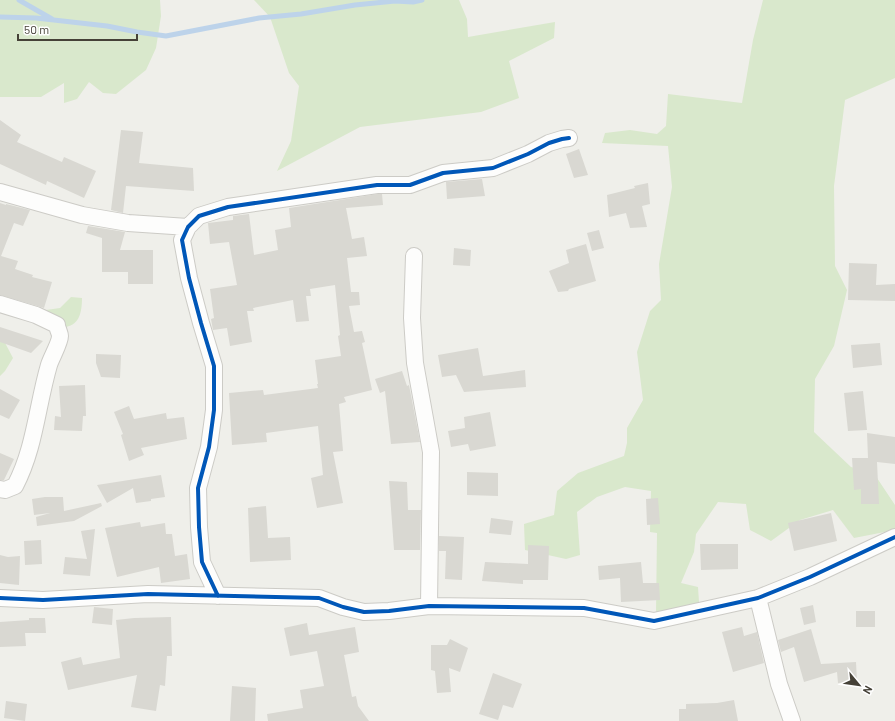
<svg xmlns="http://www.w3.org/2000/svg" width="895" height="721" viewBox="0 0 895 721" font-family="Barlow,sans-serif">
  <rect width="100%" height="100%" fill="#efefea"/>
  <path fill="#d9e8cc" d="M0,0h161h-1l1,16 -5,32 -10,22 -30,24 -13,-1 -14,-11 -12,17 -13,4v-20l-23,14h-41z
    M254,0h205l8,19 1,18 87,-15 -1,16 -45,23 10,37 -38,14 -121,15 -83,44 14,-30 8,-55 -10,-13 -19,-56z
    M763,0h132v78l-50,22 -11,86 1,80 12,24 -13,56 -19,33 -1,53 37,35 22,5 22,33v25l-41,8 -21,-28 -33,10 -29,21 -21,-11 -4,-26 -28,-2 -22,32 -2,18 -13,31 17,4 1,15 -12,7 -31,4 1,-80 -7,-1 1,-41 -26,-4 -28,10 -20,15 3,43 -14,4 -41,-9 -1,-26 30,-9 3,-24 21,-18 46,-17 3,-13v-15l16,-28 -6,-48 13,-41 11,-11 -2,-36 13,-77 -4,-41 -66,-3 3,-10 25,-3 27,4 9,-8 2,-32 74,9 11,-63z
    M71,297l11,1c0,33 -16,31 -42,28l-3,-7 9,-9 14,-2z
    M0,338l3,1 10,19 -8,13 -5,5z"/>
  <g fill="none" stroke-linecap="round" stroke-linejoin="round">
    <path stroke="#bdd3ea" stroke-width="5" d="M19,0l33,19
      M0,17l36,1 71,8 30,6 29,4 93,-18 42,-4 54,-9 40,-4 18,1 9,-2"/>
  </g>
  <path fill="#d9d8d2" d="M0,120l21,15 -4,7 45,20 2,-5 32,14 -12,27 -37,-17 -1,4 -46,-21z
    M121,130l22,2 -4,31 54,5 1,23 -68,-5 -3,27 -12,-3z
    M579,149l9,26 -14,3 -8,-24z
    M482,179l3,17 -38,3 -1,-17z
    M648,183l2,21 -8,2 5,21 -17,1 -4,-15 -17,4 -2,-22 28,-7 -1,-2z
    M378,194h4l1,11 -37,3 6,31 12,-2 3,19 -20,2 4,34h8l1,13 -11,1 5,26 8,-1 3,11 -3,1 10,47 -28,7 2,5 -7,2 4,47 -10,1 10,51 -26,5 -6,-30 12,-3 -5,-49 -52,7 1,9 -35,3 -3,-52 34,-3 1,5 54,-7 -1,-4h1l-3,-24 26,-4 -3,-20 2,-1 -5,-50 -25,4 1,7h-5l3,25 -13,1 -3,-22 -40,8 1,3h-7l5,31 -22,4 -3,-18 -14,2 -2,-11 3,-1 -4,-29 27,-4 -8,-43 -19,2 -2,-21 25,-3v-4l16,-2 5,41 24,-5 -3,-20 16,-3 -2,-19z
    M0,203l6,2v-1l24,6 -7,16 -9,-3 -13,33 17,5 -3,8 18,6 -1,2 20,5 -8,26 -44,-13z
    M88,226l37,6 -5,18h33v34h-25v-12h-26v-34l-16,-5z
    M599,230l5,18 -12,3 -5,-18z
    M586,244l10,37 -27,8 -1,2 -10,1 -9,-21 20,-8 -3,-13z
    M454,248l17,2 -1,16 -17,-1z
    M849,263l28,1 -1,21 19,-1v17l-47,-1z
    M0,327l43,14 -12,12 -31,-11z
    M880,343l2,22 -29,3 -2,-23z
    M478,348l5,28 42,-6 1,17 -62,5 -8,-17 -14,2 -4,-22z
    M96,354l25,1 -1,23 -19,-1 -5,-14z
    M402,371l5,15 2,-1 11,57 -29,2 -6,-53 -5,2 -5,-14z
    M85,385l1,31h-3l-1,15 -28,-1 1,-14 6,1 -2,-31z
    M0,389l20,11 -11,19 -9,-4z
    M863,391l4,39 -19,1 -4,-38z
    M129,406l5,13 32,-6 1,6 17,-2 3,22 -46,9 3,7 -15,6 -8,-26 2,-1 -9,-22z
    M490,412l6,34 -26,5 -2,-7 -17,3 -3,-16 17,-3 -1,-11z
    M867,433l28,4v27l-18,-2 2,42h-18v-15l-7,1 -2,-32h16z
    M0,453l14,6 -10,21h-4z
    M467,472l31,1v23l-31,-1z
    M161,475l4,22 -14,2v2l-15,2 -3,-15 -26,15 -10,-18z
    M389,481l18,1 1,28h13l-1,40h-26z
    M45,497h18l1,14 37,-8 1,3 -28,15 -37,5 -1,-9 14,-4 -16,2 -2,-16z
    M658,498l2,26 -13,1 -1,-26z
    M266,506l2,32 22,-1 1,23 -41,2 -2,-54z
    M831,513l6,28 -43,10 -6,-28z
    M491,518l22,3 -2,14 -22,-2z
    M140,522l1,5 24,-4 1,11h6l3,22 12,-2 3,25 -29,4 -2,-16 -42,10 -12,-49z
    M95,529l-5,47 -27,-2 2,-17 22,2 -6,-28z
    M439,536l25,1 -2,43 -17,-1 1,-28h-7z
    M41,540l1,24 -17,1 -1,-24z
    M700,544h38v25l-37,1z
    M528,545l21,1 -1,34h-25v4l-41,-3 3,-19 43,2z
    M0,555l8,2 12,-1 -1,29 -19,-2z
    M641,562l2,21h16l1,17 -39,2 -1,-24 -21,2 -1,-14z
    M813,605l3,17 -12,3 -4,-17z
    M94,607l19,2 -1,16 -20,-2z
    M856,611h19v16h-19z
    M171,617l1,39h-5l-2,30 -5,-1 -4,26 -25,-4 6,-32 -69,15 -7,-28 20,-5 2,8 37,-7 -4,-38 18,-2z
    M29,618h16l1,15h-21l1,13 -26,1v-25l29,-2z
    M307,623l2,12 46,-8 4,25 -15,3 8,42 4,-1 2,10 11,15h-101l-1,-7 36,-6 -3,-18 24,-4 -7,-35 -27,5 -6,-28z
    M742,627l2,9 13,-4 7,31 -31,9 -11,-40z
    M811,629l10,35 35,-2 1,20 -19,1 -1,-11 -33,10 -10,-35 -13,5 -3,-12z
    M450,639l18,9 -8,24 -11,-4 2,24 -14,1 -2,-22 -4,-1v-25h16z
    M493,673l29,11 -9,24 -10,-3 -5,15 -19,-6z
    M232,686l24,2 -1,33h-25z
    M734,700l4,21h-59v-12h7v-5l31,-1z
    M6,701l21,3 -2,17 -21,-3z"/>
  <g fill="none" stroke-linecap="round" stroke-linejoin="round">
    <g stroke="#cccbc6" stroke-width="18">
      <path id="minor" d="M0,192l82,23 46,8 60,4
        M414,256l-2,62 3,45 16,89 -2,154
        M0,304l36,11 21,10c0,3 3,8 3,11 0,7 -9,22 -11,29 -12,41 -14,83 -34,121l-10,4 -5,-1
        M218,596l-16,-34 -3,-35 -1,-39 11,-41 5,-37v-44l-13,-43 -12,-45 -7,-38 6,-13 11,-11 29,-9 149,-22h33l33,-12 50,-5 35,-14 21,-11 13,-4 7,-1
        M0,598l43,2 105,-6 171,4 24,9 21,5 25,-1 40,-5 155,2 70,13 104,-23 52,-21 85,-40
        M758,598l21,86 13,37"/>
    </g>
    <use href="#minor" stroke="#fdfdfc" stroke-width="16"/>
    <g stroke="#fff" stroke-width="6">
      <path id="cycleway" d="M218,596l-16,-34 -3,-35 -1,-39 11,-41 5,-37v-44l-13,-43 -12,-45 -7,-38 6,-13 11,-11 29,-9 149,-22h33l33,-12 50,-5 35,-14 21,-11 13,-4 7,-1
        M0,598l43,2 105,-6 171,4 24,9 21,5 25,-1 40,-5 155,2 70,13 104,-23 52,-21 85,-40"/>
    </g>
    <use href="#cycleway" stroke="#0057b8" stroke-width="4"/>
  </g>
  <g transform="translate(859 685) rotate(119)" stroke="#ffffff" stroke-width="3" paint-order="stroke">
  <path d="M0-3L7 15L0 10L-7 15Z" fill="#454137"/>
  <text y="-6" font-size="11" font-weight="bold" text-anchor="middle" fill="#454137">N</text>
  </g>
  <path d="M18 34v6h119v-6" fill="none" stroke="#454137" stroke-width="2"/>
  <text x="24" y="34" font-size="12" fill="#454137" stroke="#ffffff" stroke-width="3" paint-order="stroke">50 m</text>
</svg>
